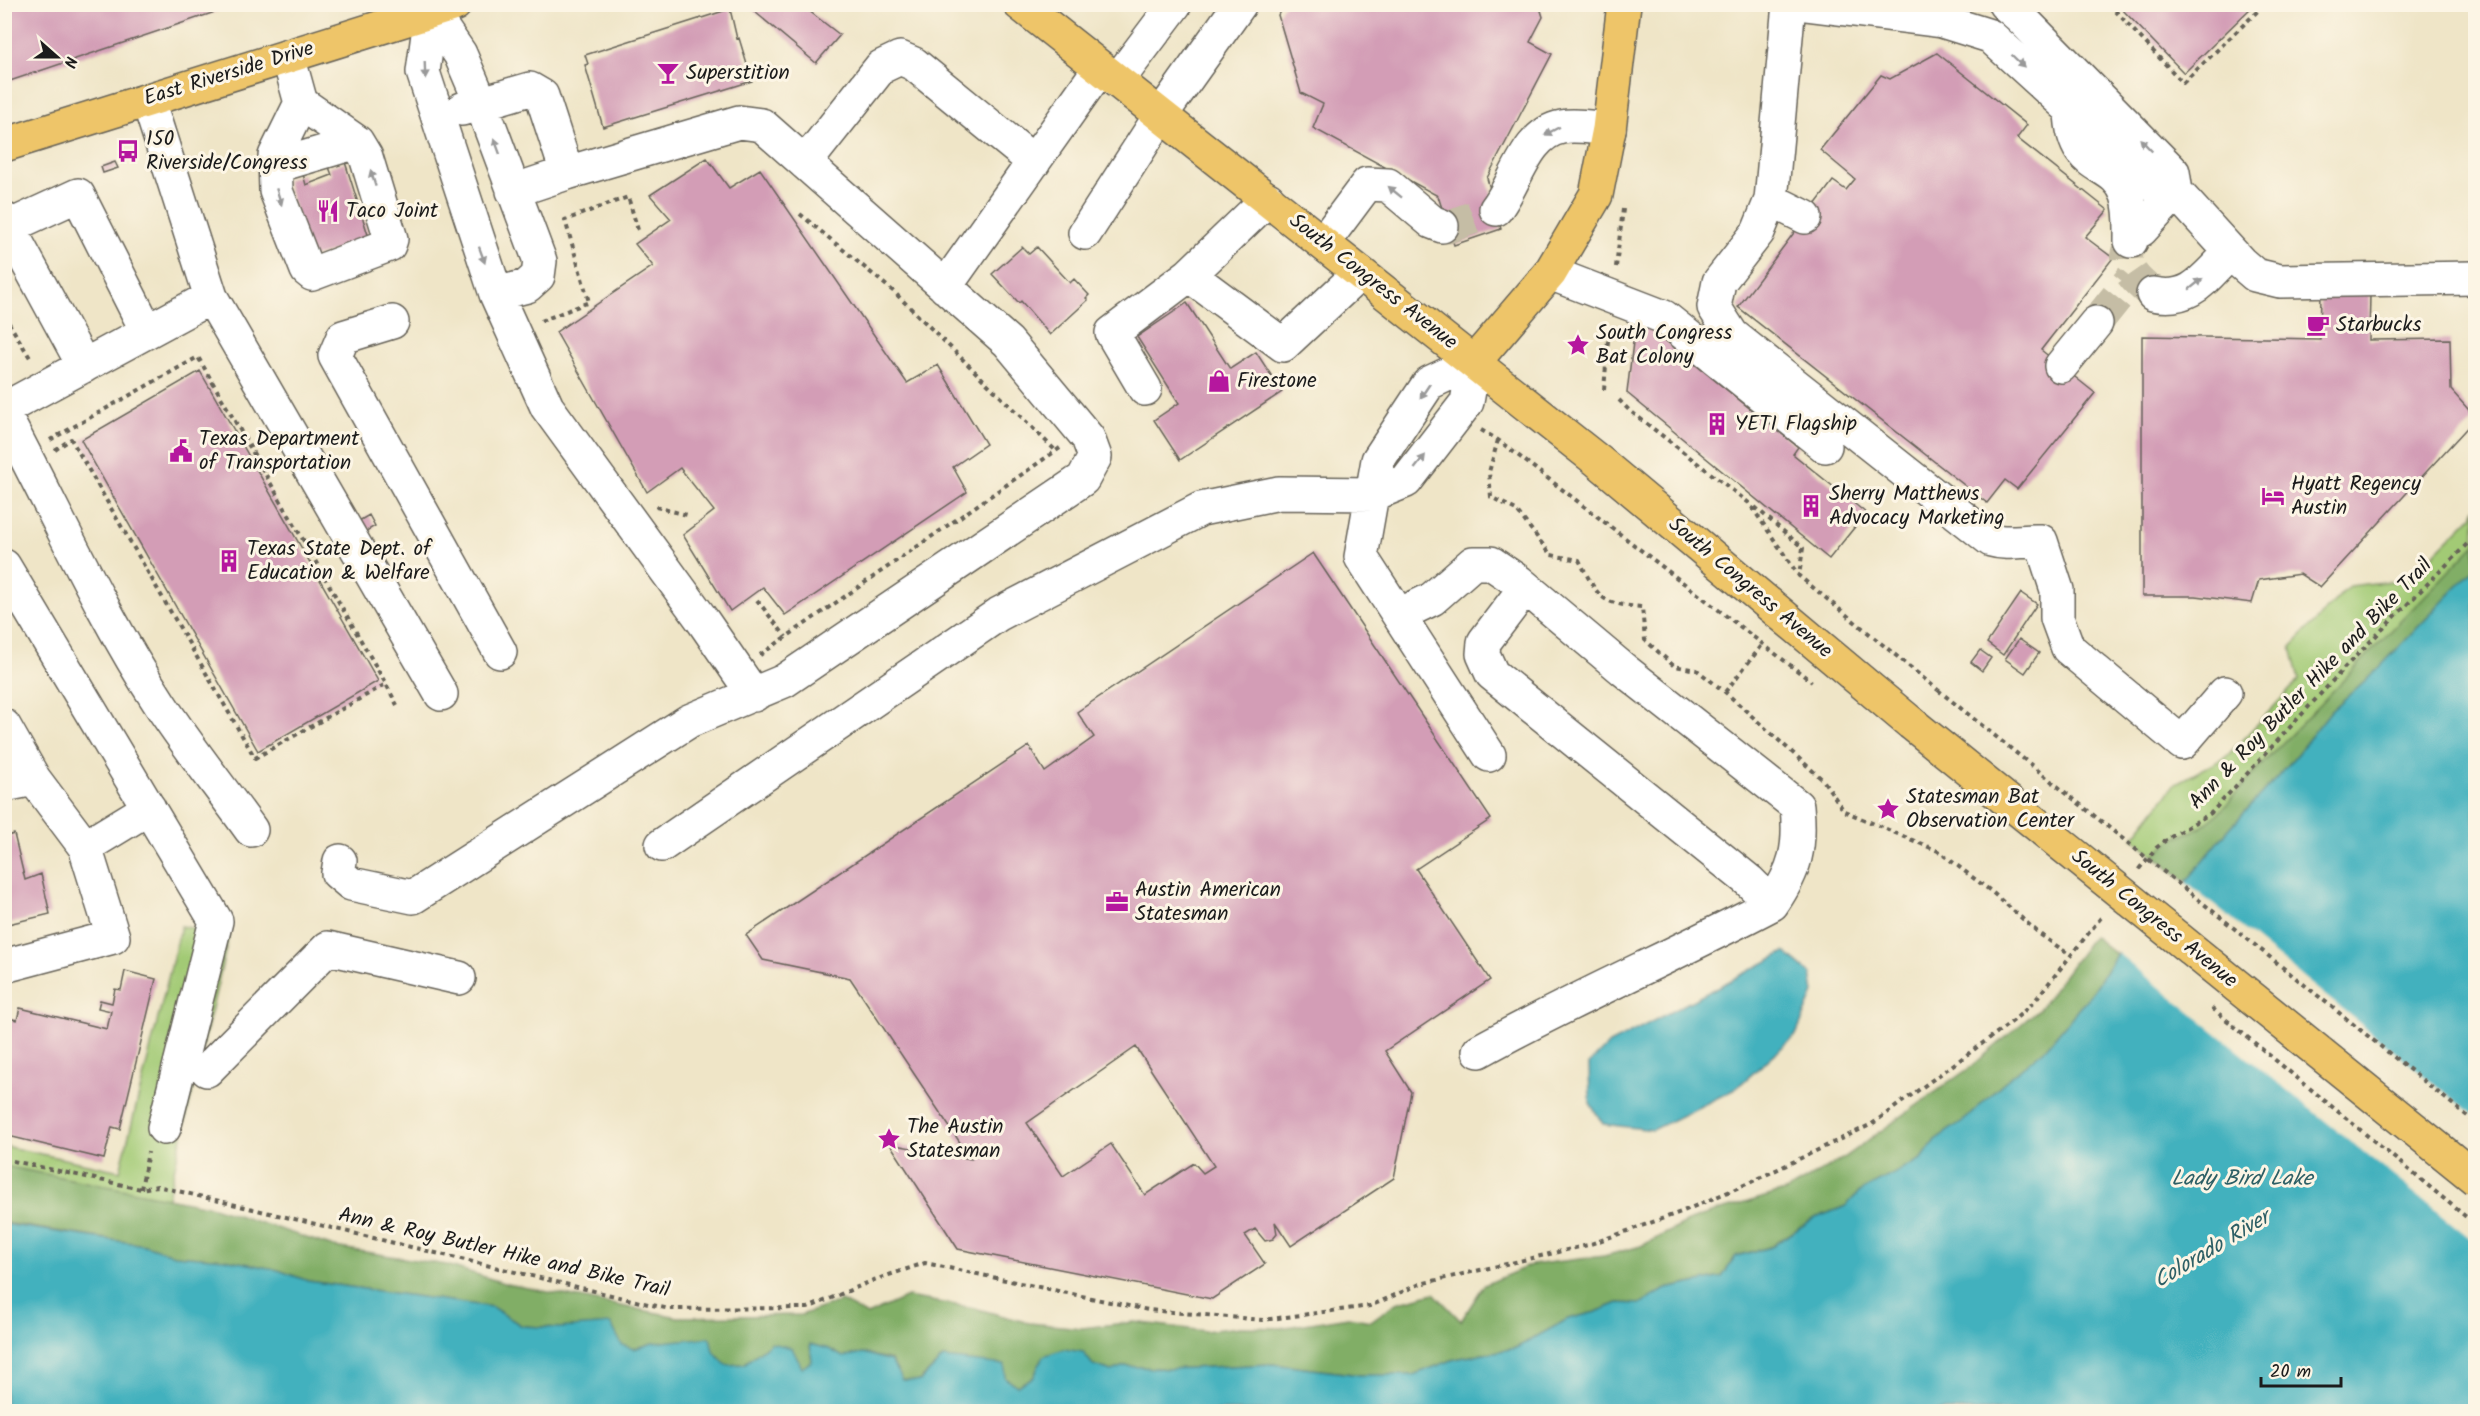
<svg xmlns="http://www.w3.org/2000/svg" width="2480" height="1416" viewBox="0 0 2480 1416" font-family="Kalam,sans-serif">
  <rect width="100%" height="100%" fill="#fcf5e5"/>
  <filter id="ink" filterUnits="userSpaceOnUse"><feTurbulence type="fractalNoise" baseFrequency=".0167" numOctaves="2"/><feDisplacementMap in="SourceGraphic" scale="12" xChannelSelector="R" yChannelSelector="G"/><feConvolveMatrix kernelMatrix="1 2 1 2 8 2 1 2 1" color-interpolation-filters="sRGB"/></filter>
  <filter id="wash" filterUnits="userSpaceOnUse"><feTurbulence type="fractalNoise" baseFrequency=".008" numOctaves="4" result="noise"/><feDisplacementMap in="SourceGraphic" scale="24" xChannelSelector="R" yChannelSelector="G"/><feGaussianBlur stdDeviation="1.35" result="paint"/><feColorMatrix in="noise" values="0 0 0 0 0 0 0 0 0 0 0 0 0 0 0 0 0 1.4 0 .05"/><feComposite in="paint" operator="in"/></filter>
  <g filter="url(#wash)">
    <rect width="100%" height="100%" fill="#efe5c7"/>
    <path fill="#a2ca75" stroke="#5f7348" stroke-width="1.5" d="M2475,508v61l-287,314 -55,-45 42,-54 51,-27 73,-77 -8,-33 58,-61 60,-7 63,-63z
      M181,926l48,9 -73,313 -151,-25 -1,-77 116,25z"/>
    <path fill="#81ae66" stroke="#4e6541" stroke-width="1.5" d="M2475,544v24l-98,102 -46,41 -46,58 -55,59 -44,54 -32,-27 19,-16 26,-10 20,-16 46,-52z
      M2093,936l23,19 -22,35 -47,57 -45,37 -35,34 -32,22 -13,19 -63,33 -13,14 -33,13 -43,28 -34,9 -14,21 -56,12 -26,15 -22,-1 -22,9 -28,7 -52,29 -61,11 -42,16h-52l-89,-11 -102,5 -46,-3 -12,5 -19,-6 -56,4 -3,8 -17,9 -12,-8 -62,-20 -24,23 -17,-1 -11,-20 -28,-7 -20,4 -14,-8 -19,-4 2,16 -10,7 -31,-25 -27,21 -18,1 -13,-14 -37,-9 -23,1 -19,6 -75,-21 -37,-2 -31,-19 -183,-26 -30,-11 -53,-11 -52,-4 -28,-10 -140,-22 -1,-57 209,41 121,40 113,18 60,19 171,33 123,-2 40,-14 26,14 40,-18 67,11 55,15 53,5 52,-6 71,9 35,-4 40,1 68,-11 23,4 25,-18 38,-10 27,28 23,-36 47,-20 73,-9 37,-10 57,-29 90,-27 52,-30 132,-94 68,-58z"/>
    <path fill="#42b1be" stroke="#2f666d" stroke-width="1.5" d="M2475,568v843h-2470l-1,-187 141,21 29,10 51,4 53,11 30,11 184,26 30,19 37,2 52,-4 11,21 12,4 19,-6 57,-6 3,14 13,14 18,-1 27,-21 21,5 10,20 10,-7 -2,-17 19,5 14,8 20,-4 28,8 11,19 18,1 23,-23 62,7v13l12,8 17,-9 9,-21 21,-7 19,3 10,13 19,6 12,-5 46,3 102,-5 88,11h53l42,-16 61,-11 52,-29 28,-7 22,-9 22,1 26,-15 56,-12 14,-21 35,-9 42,-28 33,-13 13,-14 63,-33 13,-19 32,-22 35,-34 45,-37 47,-57 22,-35 70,-73 44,-54 55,-59 46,-58 46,-41z
      M1785,952l26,22 3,19 -18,42 -61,54 -82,41 -50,-6 -13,-21 -1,-39 20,-20z"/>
    <path fill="#efe5c7" d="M2183,880l292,237v125l-360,-291z"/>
    <g id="blocks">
      <path fill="#d39db6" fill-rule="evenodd" d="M4,4h232v1l-232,78z
        M752,4h48l40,31 -24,28 -67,-56z
        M1284,4h255l4,13 -13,25 22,12 -65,124 14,51 -47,16 -16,-49 -125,-68 10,-24 -22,-11 -23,-78z
        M2117,4h138l-71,69z
        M730,9l7,30 2,-1 13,43 -149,46 -18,-62 3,-1 -3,-9z
        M1937,53l90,72 -10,13 91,72 -23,27 28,21 -72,92 54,43 -78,96 -12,-9 -18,23 -249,-196 95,-126 13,9 9,-11 -35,-29 61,-75 9,4z
        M707,158l22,30 31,-19 147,214 31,-18 48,79 -33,23 14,25 -182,123 -22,-28 -33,24 -47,-76 31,-24 -34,-43 -33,24 -91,-160 97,-66 -18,-22 36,-25 -21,-24z
        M115,162l3,6 -15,5 -2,-6z
        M345,162l24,76 -4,6 -55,13 -24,-77 17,-6 3,11 26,-10 -3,-8z
        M1022,247l7,7 8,-7 33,36 4,-4 15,16 -3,3 2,2 -38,35 -29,-34 -2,2 -27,-29z
        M2321,293l49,1 -1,46 81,-1 1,51 25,28 -156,169 -20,-13 -41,6 -7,23 -56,-7h-54v-260l178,3z
        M1187,303l43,66 26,-17 26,40 -102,68 -26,-40 25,-17 -42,-66z
        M1636,317l162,130 -5,7 73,59 -37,46 -202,-166z
        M200,371l178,310 -120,70 -177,-311z
        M369,515l6,11 -17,10 -6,-11z
        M1313,553l178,266 -75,50 74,111 -105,71 26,41 -17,86 -103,68 -16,-24 2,12 -4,5 -8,2 -10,-12 -10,6 20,29 -53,35 -254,-50 -68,-105 81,15 -121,-181 -87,-18 -17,-25 283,-189 16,26 49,-35 -17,-25zM1136,1047l78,119 -11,7 -9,-10 -49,32 -34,-51 -48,32 -36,-53z
        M2021,593l16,11 -34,51 -16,-12z
        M2019,639l20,14 -14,20 -20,-14z
        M1980,650l11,8 -9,13 -11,-9z
        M14,834l11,46 16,-6 9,40 -46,11v-88z
        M125,971l31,8 -36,150 -8,-2 -8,32 -100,-24v-118l13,3 3,-12 87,21 4,-18 -13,-3 2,-8 12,3 3,-14 6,1z"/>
    </g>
  </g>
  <g filter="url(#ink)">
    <use href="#blocks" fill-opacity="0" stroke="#666258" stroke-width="1.5"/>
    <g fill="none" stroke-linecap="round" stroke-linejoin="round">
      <path stroke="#c5bda5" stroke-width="33" stroke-dasharray="33 16" stroke-linecap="butt" d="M1442,226l6,1 48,-18
        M2141,230c-26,28 -14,44 12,64
        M2096,323l36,-45"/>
      <g stroke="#666258" stroke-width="36">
        <path id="minor" d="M1789,4l-18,196 -13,32 -39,50 -5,25 18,28 259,205c17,5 31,0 50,1l16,49v28l11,30 114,95 43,-50
          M1805,4l137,17 48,15 166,151 20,5
          M2005,4l14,12 154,156 3,20 64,70 15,13 25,6 196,-3
          M431,12l-8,60 73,222 51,113 156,214 51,74
          M431,12l29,42 21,49 59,158 -2,15 -11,10 -31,8
          M288,56l13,47 -26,53 1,35 31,79 5,4 77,-29 2,-6 -25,-82 -9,-15 -56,-39
          M1117,81l58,-77
          M462,109l68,-20 12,7 25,77 -54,18
          M2073,109l-2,2c2,65 42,46 56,84 5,15 4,31 4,46
          M805,163l76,-96 19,-9 14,6 120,98
          M276,166l81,-24
          M1771,200l34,17
          M1496,209c20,-25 30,-76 66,-82 14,-3 32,1 47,2
          M4,219l80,147
          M4,229l74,-34 69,136
          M2141,230l35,-38
          M1085,233l76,-118 79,-111
          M1323,243l44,-59 21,1 44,37 10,4
          M1550,273l114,44 161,129
          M1189,275l94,70 77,-72
          M945,287l155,-219
          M2153,294c39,8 52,-17 78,-42
          M211,297l230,397
          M392,322l-49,15 -8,19 165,296
          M1474,362l-45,21 -51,77 -17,97 128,198
          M2061,366l35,-43
          M1145,389l-33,-56 77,-58 79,-76
          M4,409l207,-112 -63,-197
          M4,415c52,97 96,197 156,289 28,43 61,84 91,126
          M4,566l212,355 -52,207
          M1399,615l33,-16 41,-36h18l28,19 105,88 173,136c4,42 -1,63 -25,98l-23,-23 -257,-207 -9,-20 1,-12 41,-54
          M4,726l30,53
          M4,785l30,-6 51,68 28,90 -109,29
          M662,845l337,-231 202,-105 78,-16 95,1 32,-13 61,-79 7,-40
          M85,847l64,-39
          M340,861l-2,12 13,11 62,13 276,-176 95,-40 299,-202 12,-22 -7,-19 -80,-96 -246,-217 -23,-3 -172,51
          M1479,1051c96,-53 196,-96 293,-147
          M207,1070l121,-122 131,30"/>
      </g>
      <g stroke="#666258" stroke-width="36">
        <path id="major" d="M1020,4l578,457 313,262
          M4,145l451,-141
          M1474,362l76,-89 46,-78 13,-66 15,-125"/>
      </g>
      <path stroke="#666258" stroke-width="4" stroke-dasharray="4.5 4.5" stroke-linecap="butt" d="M2109,4l74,79 82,-79
        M2078,8l5,-4
        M800,214l93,77 163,160
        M1616,267l7,-58
        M4,315l28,46
        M541,321l48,-19 -24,-82 63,-23 10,33
        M1604,390l5,-62
        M1619,400l10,10 120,93 50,73 139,114
        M1481,430l17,10 314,242
        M50,440l148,-83 188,327
        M1498,440l-9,32 2,25 25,13 35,45 28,5c19,36 19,44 63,47l3,33 29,26 23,4 28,22 98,88 21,31 94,40 54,41 49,43 29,20
        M55,450l16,-11 184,319 131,-74 11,21
        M656,507l31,8
        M1755,507l48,41 -4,28
        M757,600l29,37
        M760,655l300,-207
        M1725,692l38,-48
        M2139,869l17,-21 13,-10 42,-25 138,-150 127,-128
        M4,1159l137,30 16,-3 512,123 139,-1 66,-28 51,-17 223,47 115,10 107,-14 50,-22 168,-39 93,-33 68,-29 123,-59 141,-103 20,-18 70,-88
        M141,1189l7,-37"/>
      <use href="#minor" stroke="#fff" stroke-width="33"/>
      <use href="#major" stroke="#eec569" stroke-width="33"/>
      <g stroke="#666258" stroke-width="36" stroke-linecap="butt">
        <path id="major-bridge" d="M1911,723l565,456"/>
      </g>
      <path stroke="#666258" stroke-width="4" stroke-dasharray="4.5 4.5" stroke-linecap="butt" d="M1938,690l538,433
        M2212,1008l264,217"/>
      <use href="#major-bridge" stroke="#eec569" stroke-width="33"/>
    </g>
    <defs><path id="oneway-solid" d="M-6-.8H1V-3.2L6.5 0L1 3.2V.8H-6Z" transform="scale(1.5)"/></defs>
    <g fill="#999">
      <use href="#oneway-solid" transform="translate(2018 61) rotate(44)"/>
      <use href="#oneway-solid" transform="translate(425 70) rotate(88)"/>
      <use href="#oneway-solid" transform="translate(1552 131) rotate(152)"/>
      <use href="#oneway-solid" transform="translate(2146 145) rotate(-134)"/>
      <use href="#oneway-solid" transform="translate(497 146) rotate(-110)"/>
      <use href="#oneway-solid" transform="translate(373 178) rotate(-107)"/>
      <use href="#oneway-solid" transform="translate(1395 192) rotate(-141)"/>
      <use href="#oneway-solid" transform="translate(279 197) rotate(72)"/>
      <use href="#oneway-solid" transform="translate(482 255) rotate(70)"/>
      <use href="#oneway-solid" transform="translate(2196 284) rotate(-39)"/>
      <use href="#oneway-solid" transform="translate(1425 391) rotate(124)"/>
      <use href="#oneway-solid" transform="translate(1420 462) rotate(-52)"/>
    </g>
  </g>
  <defs>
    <g id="bar-bare" transform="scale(1.8)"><path d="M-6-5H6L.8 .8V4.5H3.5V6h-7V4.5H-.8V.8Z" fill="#b5179e" stroke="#fcf5e5" stroke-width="2.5" paint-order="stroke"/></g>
    <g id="bus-bare" transform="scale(1.8)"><path d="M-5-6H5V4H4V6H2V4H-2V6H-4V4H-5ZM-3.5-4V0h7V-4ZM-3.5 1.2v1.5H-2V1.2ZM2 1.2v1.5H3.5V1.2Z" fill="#b5179e" stroke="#fcf5e5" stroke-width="2.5" paint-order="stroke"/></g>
    <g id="restaurant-bare" transform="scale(1.8)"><path d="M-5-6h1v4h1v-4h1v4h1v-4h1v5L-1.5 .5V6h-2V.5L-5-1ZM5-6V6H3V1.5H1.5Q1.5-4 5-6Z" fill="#b5179e" stroke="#fcf5e5" stroke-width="2.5" paint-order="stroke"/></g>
    <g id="cafe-bare" transform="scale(1.8)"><path d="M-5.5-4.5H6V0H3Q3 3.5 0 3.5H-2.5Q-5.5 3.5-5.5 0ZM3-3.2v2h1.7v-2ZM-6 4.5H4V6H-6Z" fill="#b5179e" stroke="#fcf5e5" stroke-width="2.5" paint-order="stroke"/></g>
    <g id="sight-bare" transform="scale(1.8)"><path d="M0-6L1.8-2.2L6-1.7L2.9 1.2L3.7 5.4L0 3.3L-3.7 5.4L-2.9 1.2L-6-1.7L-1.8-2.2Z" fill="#b5179e" stroke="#fcf5e5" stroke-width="2.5" paint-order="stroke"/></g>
    <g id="shop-bare" transform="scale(1.8)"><path d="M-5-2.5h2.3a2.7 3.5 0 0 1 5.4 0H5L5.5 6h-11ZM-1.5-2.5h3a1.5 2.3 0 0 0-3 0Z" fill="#b5179e" stroke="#fcf5e5" stroke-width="2.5" paint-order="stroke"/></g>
    <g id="building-bare" transform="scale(1.8)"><path d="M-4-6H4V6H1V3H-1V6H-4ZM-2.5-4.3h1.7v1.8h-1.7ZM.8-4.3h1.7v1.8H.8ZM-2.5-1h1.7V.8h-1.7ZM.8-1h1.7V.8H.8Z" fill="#b5179e" stroke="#fcf5e5" stroke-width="2.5" paint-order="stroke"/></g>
    <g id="civic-bare" transform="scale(1.8)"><path d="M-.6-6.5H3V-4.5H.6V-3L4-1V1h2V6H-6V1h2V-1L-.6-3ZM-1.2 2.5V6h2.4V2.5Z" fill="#b5179e" stroke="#fcf5e5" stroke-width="2.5" paint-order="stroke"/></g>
    <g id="hotel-bare" transform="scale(1.8)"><path d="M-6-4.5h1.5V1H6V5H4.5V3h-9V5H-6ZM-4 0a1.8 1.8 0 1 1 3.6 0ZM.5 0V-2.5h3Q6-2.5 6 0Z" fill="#b5179e" stroke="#fcf5e5" stroke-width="2.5" paint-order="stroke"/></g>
    <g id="office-bare" transform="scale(1.8)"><path d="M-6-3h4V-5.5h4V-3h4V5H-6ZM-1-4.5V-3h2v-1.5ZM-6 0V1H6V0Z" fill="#b5179e" stroke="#fcf5e5" stroke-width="2.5" paint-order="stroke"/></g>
  </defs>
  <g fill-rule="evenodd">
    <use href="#bar-bare" x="668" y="73"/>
    <use href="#bus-bare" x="128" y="151"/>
    <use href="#restaurant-bare" x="328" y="211"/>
    <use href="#cafe-bare" x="2318" y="325"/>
    <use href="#sight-bare" x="1578" y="345"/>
    <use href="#shop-bare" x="1219" y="381"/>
    <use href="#building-bare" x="1717" y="424"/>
    <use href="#civic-bare" x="181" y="451"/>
    <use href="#hotel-bare" x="2273" y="496"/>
    <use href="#building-bare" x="1811" y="506"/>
    <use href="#building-bare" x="229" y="561"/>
    <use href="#sight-bare" x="1888" y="809"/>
    <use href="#office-bare" x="1117" y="902"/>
    <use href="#sight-bare" x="889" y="1139"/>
  </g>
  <g text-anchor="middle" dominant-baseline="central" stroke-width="6" stroke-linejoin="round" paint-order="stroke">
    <g font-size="21" fill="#1c1c1c" stroke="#fcf5e5" text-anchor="start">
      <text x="686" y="73">Superstition</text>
      <text x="146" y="139">150<tspan x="146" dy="24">Riverside/Congress</tspan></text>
      <text x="346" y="211">Taco Joint</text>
      <text x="2336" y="325">Starbucks</text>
      <text x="1596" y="333">South Congress<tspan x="1596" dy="24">Bat Colony</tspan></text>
      <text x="1237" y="381">Firestone</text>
      <text x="1735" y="424">YETI Flagship</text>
      <text x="199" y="439">Texas Department<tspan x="199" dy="24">of Transportation</tspan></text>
      <text x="2291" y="484">Hyatt Regency<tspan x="2291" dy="24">Austin</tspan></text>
      <text x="1829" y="494">Sherry Matthews<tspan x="1829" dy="24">Advocacy Marketing</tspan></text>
      <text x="247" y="549">Texas State Dept. of<tspan x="247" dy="24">Education &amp; Welfare</tspan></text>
      <text x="1906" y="797">Statesman Bat<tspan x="1906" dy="24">Observation Center</tspan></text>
      <text x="1135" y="890">Austin American<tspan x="1135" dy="24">Statesman</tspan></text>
      <text x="907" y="1127">The Austin<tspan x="907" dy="24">Statesman</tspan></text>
    </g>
    <g font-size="21" fill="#1c1c1c" stroke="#fcf5e5">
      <text transform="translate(229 74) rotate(-17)">East Riverside Drive</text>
      <text transform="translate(1373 282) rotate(38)">South Congress Avenue</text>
      <text transform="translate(1750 588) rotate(40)">South Congress Avenue</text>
      <text transform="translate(2311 684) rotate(-46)">Ann &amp; Roy Butler Hike and Bike Trail</text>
      <text transform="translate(2154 919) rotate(39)">South Congress Avenue</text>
      <text transform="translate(504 1253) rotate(13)">Ann &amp; Roy Butler Hike and Bike Trail</text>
    </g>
    <g font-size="22" font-style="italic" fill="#2d5f65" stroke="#fcf5e5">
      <text x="2242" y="1179">Lady Bird Lake</text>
      <text transform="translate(2212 1250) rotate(-31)">Colorado River</text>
    </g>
  </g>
  <rect width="2480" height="1416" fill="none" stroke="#fcf5e5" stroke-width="24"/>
  <g transform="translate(57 57) rotate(111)" stroke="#fcf5e5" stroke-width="4.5" paint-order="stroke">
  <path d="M0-4.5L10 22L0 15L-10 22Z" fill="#1c1c1c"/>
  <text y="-9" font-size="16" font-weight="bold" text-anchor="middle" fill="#1c1c1c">N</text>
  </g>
  <path d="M2261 1377v9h80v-9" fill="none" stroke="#1c1c1c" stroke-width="3"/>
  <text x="2270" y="1377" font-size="18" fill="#1c1c1c" stroke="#fcf5e5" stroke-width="4.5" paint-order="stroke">20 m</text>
</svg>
